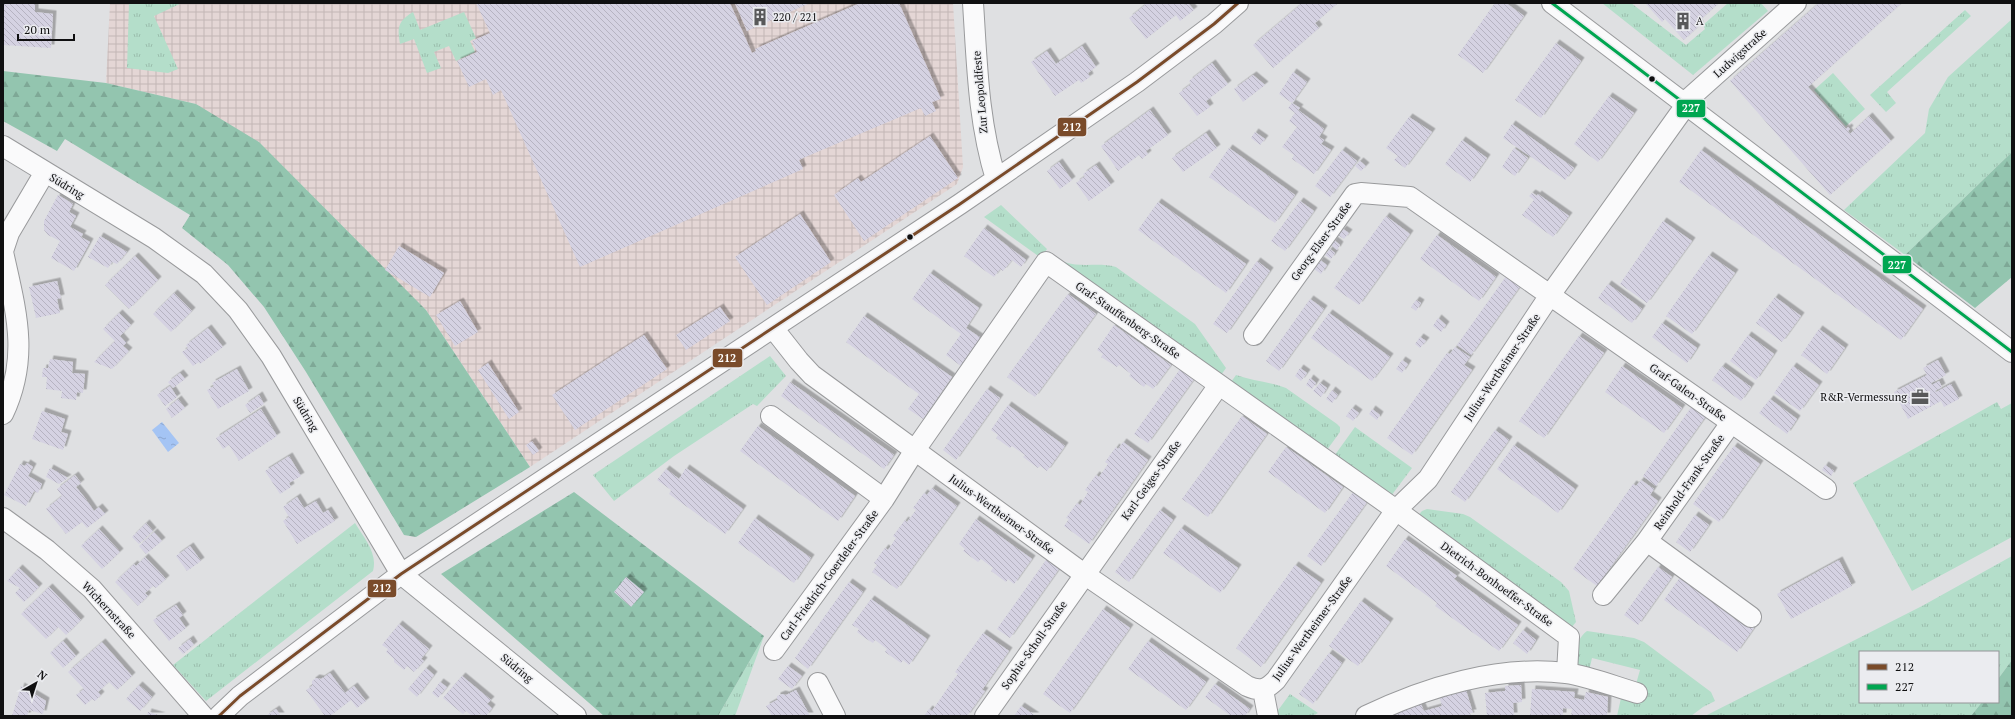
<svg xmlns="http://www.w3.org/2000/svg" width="2015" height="719" viewBox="0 0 2015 719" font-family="'PT Serif',serif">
  <defs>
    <pattern id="industrial-grid" width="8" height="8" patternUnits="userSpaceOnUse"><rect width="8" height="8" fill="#e4d6d5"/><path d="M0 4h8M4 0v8" fill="none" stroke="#c3b7b6"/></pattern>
    <pattern id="grass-tufts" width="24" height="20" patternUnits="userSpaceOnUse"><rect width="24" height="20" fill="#b4deca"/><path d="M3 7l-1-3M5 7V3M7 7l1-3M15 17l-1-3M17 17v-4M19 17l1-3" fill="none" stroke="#9abdac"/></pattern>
    <pattern id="forest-firs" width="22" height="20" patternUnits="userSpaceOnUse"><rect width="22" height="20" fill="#93c5af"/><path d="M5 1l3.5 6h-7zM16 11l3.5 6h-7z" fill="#7ea896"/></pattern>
    <pattern id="water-ripples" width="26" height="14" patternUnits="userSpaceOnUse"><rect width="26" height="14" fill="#a4c4f4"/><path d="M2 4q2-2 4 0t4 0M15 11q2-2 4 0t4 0" fill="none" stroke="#8ca7d0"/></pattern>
    <pattern id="building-back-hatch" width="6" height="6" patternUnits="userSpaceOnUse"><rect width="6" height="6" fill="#d5d2e2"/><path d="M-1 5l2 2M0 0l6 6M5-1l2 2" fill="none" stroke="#b6b3c1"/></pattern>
    <filter id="shadow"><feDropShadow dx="3.5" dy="-3.5" stdDeviation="0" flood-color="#0004"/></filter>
  </defs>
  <rect width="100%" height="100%" fill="#dfe0e2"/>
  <path fill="url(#industrial-grid)" d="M110,3h843l10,164 -6,17 -427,283 -104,-157 -230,-206 -90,-21z"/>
  <path fill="url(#grass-tufts)" d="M129,3h53l-28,13 24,53 -10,4 -41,-5z
    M1602,3h29l55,42 19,-16 -2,-4 25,-22h33l7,8 -75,64z
    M1965,10l6,6 -84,76 9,11 -10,9 -16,-17z
    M413,12l7,18 44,-18 12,26 -6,3 5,11 -19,9 -7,-15 -15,6 7,16 -14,5 -13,-34 -14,5c-3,-17 -2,-23 13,-32z
    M2012,19v133l-107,103 -61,-45 81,-77 4,-24 19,-32z
    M1833,73l32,36 -19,17 -32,-36z
    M1001,205l46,44 -6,9 -57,-41z
    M1064,262c18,6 35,0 52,5l79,57 31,44 -7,10 -157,-113z
    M770,356l16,20 -29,30 -4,-2 -79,52 -60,45 -21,-26z
    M1236,375c17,6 34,7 50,13l51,36 3,3v5l-16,22 -95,-69z
    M1997,402l4,7 11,-6v134l-100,54 -59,-108z
    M1355,427l57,41 -24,32 -56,-41z
    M1427,509l36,5 7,3 91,65 8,9 7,31 -5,6 -156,-109 7,-8z
    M355,523c9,15 23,30 18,48l-167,130 -33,-36z
    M2012,556v104l-14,19v-27h-138v50h122l-11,14h-266l217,-110z
    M1587,631l47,7 10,4 67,50 4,9 -12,6 -12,9h-74l4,-18 15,-14 4,-14 -48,-12 -3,13 -9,-3c-7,-12 -4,-29 7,-37z
    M764,636l-29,80h-17z
    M1290,694l28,19 -6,3h-35l-1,-3z"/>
  <path fill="url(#forest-firs)" d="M3,71l103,12 90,21 63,38 167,168 104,157 -114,70 -12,-2 -98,-163 -42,-65 -36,-42 -46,-37 8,-13 -125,-76 -8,12 -54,-30z
    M2012,152v125l-37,31 -70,-53z
    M574,492l190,144 -46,80h-114l-163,-142z
    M2012,660v56h-41l11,-14h16v-23z"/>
  <path fill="url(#water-ripples)" d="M162,422l17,21 -11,9 -16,-22z"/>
  <path fill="url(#building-back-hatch)" filter="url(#shadow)" d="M4,3h31v9l18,2 -2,34 -48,-3z
    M476,3h254l22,50 4,-2 -1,-2 105,-46h39l42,96 -9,3 4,9 -11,5 -4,-8 -118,50 -4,2 4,9 -223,98 -79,-177 -8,5 -7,-16 -17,8 -12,-26 20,-9 -5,-11 18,-8z
    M735,3h75l-63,28z
    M1144,3h39l2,2 3,-2 6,7 -14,11 -4,-6 -30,24 -17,-21 16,-13z
    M1297,3h41l-23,20 4,5 -46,40 -20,-23 47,-40z
    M1495,3h11l18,13 -41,57 -25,-18z
    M1645,3h74l-21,19 2,3 -16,15 -19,-21 -3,3z
    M1819,3h83l-94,84 38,42 2,-2 2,2 -2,2 2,3 19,-18 22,25 -61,54 -100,-114z
    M1556,43l25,18 -40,57 -26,-18z
    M1082,46l14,21 -8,6 2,4 -9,6 -2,-3 -24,16 -24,-34 16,-11 9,13z
    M1212,63l16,21 -22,17 4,6 -13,9 -18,-23 12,-9 -2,-3z
    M1293,72l14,10 -15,21 8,5 -2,2 26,19 -5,8 5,3 -3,4 10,6 -17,24 -22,-15 2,-4 -12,-8 15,-20 -8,-6 6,-8 -7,-5 4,-5 -13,-9z
    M1253,75l12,10 -22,17 -9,-13z
    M1609,96l25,17 -36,49 -24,-18z
    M1150,110l18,25 -22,16 2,3 -6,5 -3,-4 -21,16 -17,-25z
    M1409,117l23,15 -27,36 -11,-8 4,-4 -12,-8z
    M1512,124l62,44 -9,12 -62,-42z
    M1255,132l10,7 -5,6 -9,-7z
    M1206,133l11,15 -34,24 -11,-14z
    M930,136l28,42 -94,63 -30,-46 24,-17 3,4z
    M1462,140l25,18 -17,24 -25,-18z
    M1229,148l66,47 -20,28 -66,-46z
    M1514,148l14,10 -13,18 -13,-9z
    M1342,150l15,11 -27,36 -15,-11z
    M1701,150l222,159 -22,31 -222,-158z
    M1360,161l6,5 -5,5 -6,-5z
    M1059,162l13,18 -12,9 -13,-18z
    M1096,165l15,20 -22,16 -13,-18 9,-7 -2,-2z
    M1532,193l5,3 1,-2 31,22 -16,21 -31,-22 12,-15 -5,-4z
    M58,195l15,9 -4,8 7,4 -6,11 13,7 -2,3 9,5 -16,29 -23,-13 9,-17 -12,-6 -4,-5v-9z
    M1300,201l14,10 -29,40 -14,-10z
    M1158,202l88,62 -20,29 -88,-63z
    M800,214l31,48 -64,43 -32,-48z
    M1386,216l24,18 -51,71 -25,-17z
    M1663,221l29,20 -45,62 -27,-19z
    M984,228l42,32 -5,7 -9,-7 -9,11 -3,-2 -6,8 -30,-21z
    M1343,229l6,4 -5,6 -6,-4z
    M1437,235l59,42 -17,24 -59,-42z
    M100,236l27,16 -10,12 -5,-2 -4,6 -20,-11z
    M1334,240l6,5 -3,5 -6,-5z
    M399,246l45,27 -14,24 -45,-27z
    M1330,249l5,4 -4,6 -6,-4z
    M1709,255l26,18 -43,61 -26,-18z
    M135,256l23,24 -29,29 -24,-24z
    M1320,260l7,5 -6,9 -7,-5z
    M1257,261l13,10 -43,62 -14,-9z
    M930,273l49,35 -13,20 15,10 -20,28 -15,-11 15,-21 -49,-35z
    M1507,275l14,10 -50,70 -14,-10z
    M57,281l4,17 -4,1 3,14 -24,5 -7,-31z
    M1608,284l34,25 -10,14 -34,-25z
    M174,293l18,18 -21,21 -18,-18z
    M1068,294l28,20 -61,83 -28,-20z
    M1775,297l26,19 -19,26 -26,-19z
    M1310,299l14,10 -45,62 -13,-10z
    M1416,300l5,3 -5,8 -5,-4z
    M460,301l18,31 -23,14 -19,-31z
    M720,307l10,14 -44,29 -10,-15z
    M119,313l12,12 -11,11 6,7 -3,3 6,5 -17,18 -18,-7 21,-21 -12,-12z
    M1329,313l61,44 -18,24 -61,-43z
    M864,316l88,61 -29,42 -15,-10 11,-15 -73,-52z
    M1438,318l8,7 -5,7 -8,-6z
    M1662,323l35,25 -10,15 -35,-26z
    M1114,325l57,40 -18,24 -7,-5 -2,3 -15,-11 2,-2 -12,-9 -2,2 -16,-10 2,-3 -6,-4z
    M208,328l15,19 -23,17 -1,-2 -6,4 -11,-14 6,-4 -2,-3z
    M1819,329l26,19 -18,26 -26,-19z
    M644,335l23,34 -92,61 -23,-35z
    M1748,335l26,19 -18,26 -26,-19z
    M1579,336l25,17 -60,85 -25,-17z
    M1420,337l6,4 -6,7 -5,-4z
    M1455,347l15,10 -6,8 8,5 -60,85 -25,-17 60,-85 3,1z
    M50,359l23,3 -1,11 13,1 -2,19 -6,-1 -1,8 -15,-2 1,-7 -16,-2 1,-12h-5l1,-9h5z
    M1402,360l6,4 -6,9 -6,-4z
    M1938,360l8,15 -15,8 1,2 7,-4 3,6 -7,4 1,1 15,-8 8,15 -15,8 -3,-6 -33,18 -14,-27 33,-17 -4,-7z
    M488,363l31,49 -10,7 -31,-49z
    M1183,365l14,10 -49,68 -14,-9z
    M1622,366l60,42 -18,25 -59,-41z
    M1722,366l29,21 -10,14 -29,-21z
    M1793,366l26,19 -19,26 -26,-18z
    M1300,368l7,5 -6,8 -6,-5z
    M237,369l12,22 -31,18 -11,-19 7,-4 -2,-3z
    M180,373l5,6 -12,9 -5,-6z
    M1310,378l6,5 -4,6 -6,-4z
    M790,382l104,73 -10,14 -103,-73z
    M1320,383l7,5 -6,9 -8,-6z
    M170,386l7,11 -12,9 -8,-11z
    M987,389l13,9 -44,62 -13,-10z
    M1332,390l6,5 -6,8 -6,-4z
    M259,395l5,9 -14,9 -5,-8z
    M178,399l7,9 -13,10 -6,-9z
    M1770,399l27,20 -10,15 -28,-21z
    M1008,405l57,41 -18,25 -7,-5 -2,2 -15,-11 2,-2 -13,-9 -2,2 -14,-10 2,-3 -7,-5z
    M1692,406l14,10 -50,70 -13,-10z
    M1352,408l7,5 -6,8 -7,-5z
    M261,409l16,27 -38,25 -10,-16 -6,4 -7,-11z
    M1372,409l8,6 -3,5 -8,-6z
    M42,411l23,8 -4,13 7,2 -5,16 -31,-11z
    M1242,416l25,18 -59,83 -26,-18z
    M758,426l97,70 -17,25 -98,-70z
    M1495,430l14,10 -44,62 -14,-10z
    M532,441l7,10 -6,4 -7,-10z
    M1123,442l25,18 -59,84 -25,-18 5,-7 -3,-1 11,-15 3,2 8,-13 -3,-2 11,-15 3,2 9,-13 -3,-2 11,-15 2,2z
    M1514,445l61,44 -17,24 -61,-44z
    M1734,446l26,18 -41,58 -26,-18z
    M1286,447l57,40 -18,26 -57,-41z
    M289,456l12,20 -12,7 2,4 -11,7 -15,-23z
    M27,463l6,4 -5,9 14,8 -4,9 -4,-2 -8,15 -22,-11 16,-31 5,2z
    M1825,465l9,6 -3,5 -9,-6z
    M50,468l18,10 -9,6 -13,-7z
    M686,468l57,41 -18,25 -56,-40 2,-4 -14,-10 9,-11 13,10z
    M75,475l6,8 -5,4 9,11 9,13 5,-4 6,7 -18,14 -5,-6 -16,12 -20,-25 16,-13 -5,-7z
    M1641,480l13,9 -4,6 8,6 -61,85 -24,-17 60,-85 3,2z
    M932,488l25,18 -60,83 -25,-17 5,-7 -3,-2 11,-15 3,2 8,-12 -3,-2 12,-16 2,2 9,-12 -3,-2 11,-15 3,2z
    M1356,488l14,10 -49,68 -14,-10z
    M297,497l7,11 12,-7 7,12 5,-3 7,11 -38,23 -14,-23 6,-4 -6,-10z
    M1160,510l13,10 -44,62 -14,-10z
    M1695,515l14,10 -19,27 -14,-10z
    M755,518l56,40 -17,25 -56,-40z
    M976,519l56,40 -18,25 -6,-5 -2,3 -15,-11 2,-3 -12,-9 -3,3 -15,-11 2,-2 -6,-5z
    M146,523l7,8 -14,13 -7,-7z
    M1181,528l57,40 -18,25 -57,-40z
    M99,529l21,23 -18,17 -21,-23z
    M154,532l8,9 -16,13 -7,-8z
    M1405,539l52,37 -3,3 64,46 -19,26 -64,-45 2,-3 -51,-37z
    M190,546l11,15 -14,10 -11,-15z
    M145,557l21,22 -10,9 -3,-2 -8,7 3,3 -10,10 -23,-24 19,-18 2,2z
    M1046,560l13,9 -49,69 -13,-9z
    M1839,560l13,26 -61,33 -14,-25z
    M1295,565l26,18 -60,84 -25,-19z
    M1658,567l14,10 -34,48 -14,-10z
    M19,568l20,19 -15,15 -9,-9 5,-5 -13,-7z
    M1681,576l73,52 -17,24 -73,-52z
    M626,577l18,15 -13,15 -17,-15z
    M849,582l14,10 -55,77 -13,-11z
    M49,587l32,33 -15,15 -8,-8 -12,12 -25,-25z
    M871,599l56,40 -18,26 -6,-5 -2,3 -16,-11 2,-3 -12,-9 -2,3 -8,-5 -8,-6 2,-3 -7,-4z
    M1361,601l29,21 -32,44 -29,-20z
    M176,605l7,10 -4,3 7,10 -17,13 -16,-21z
    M1103,609l27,19 -60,85 -27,-19z
    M399,624l30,25 -8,10 3,2 -10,11 -7,-6 -3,4 -10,-8v-3l-8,-7 2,-3 -6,-4z
    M1523,630l13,10 -9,14 -14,-11z
    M983,633l26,18 -27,39 3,1 -10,14 -8,11h-43l5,-7 3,2 17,-25 9,-12 -3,-2z
    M190,639l4,6 -11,9 -5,-6z
    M63,641l13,15 -13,12 -13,-15z
    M1148,641l58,41 -20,28 -58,-41z
    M102,642l30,34 -15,14 -8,-8 -11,10 3,3 -6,6 -3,-2 -7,6 -9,-10 8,-6 -16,-17z
    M1329,653l13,10 -29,41 -14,-10z
    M788,666l14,10 -10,13 -14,-10z
    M426,668l8,7 -17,22 -9,-8z
    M330,673l15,20 9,-7 12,15 -9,7 -6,-8 -21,16h-5l-19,-26 6,-4v-5l4,-3 5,1z
    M462,676l29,24 -4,4 5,4 -6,8 -7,-2 -1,2h-6l-6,-5 -3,3 -20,-16z
    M440,682l7,5 -9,11 -6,-5z
    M1215,684l35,25 -5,7h-14l-26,-19z
    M139,685l13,12 -12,14 -14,-12z
    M1521,685l1,17 -9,1 1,13h-27l-2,-23 20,-2v-5z
    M21,686l25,15 -3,13 -14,-4 -2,6h-15z
    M1532,689l43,3 -1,6 10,2 2,-8 22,5 -1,19h-36l1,-7 -9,-1v8h-33z
    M796,690l14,26h-38l-6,-10 11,-6v-4l5,-2 4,1z
    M1466,690l7,23h-3l1,3h-76l-1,-3 26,-11 4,9 18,-5 -3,-10z
    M1021,706l15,10h-22z
    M276,709l5,7h-15z
    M148,712l14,4h-15z"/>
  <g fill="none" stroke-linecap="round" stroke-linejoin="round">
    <g stroke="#999a9c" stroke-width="22">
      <path id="street" d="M973,3c4,60 5,118 23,176
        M1552,3l460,349
        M1684,103l112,-100
        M3,146l151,92 50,36 34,36 33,46 130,218 175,142
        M3,251l6,-18 36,-61
        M3,252c13,59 27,105 0,162
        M773,328l26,33 13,14 272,199 163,112c13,6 19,4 29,-6l120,-170 32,-31 122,-184 136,-190
        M1254,335l101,-141 6,-1 49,4 416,292
        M771,416l113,83
        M3,518l44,32 45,39 111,127
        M1647,541l104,76
        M1603,595l44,-54 84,-118
        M774,650l110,-151 31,-49 131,-188 350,248 173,127 -2,36
        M818,683l17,33
        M1263,690l5,26
        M219,716l21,-20 161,-122 559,-370 177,-122 77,-58 24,-21
        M985,716l234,-331
        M1366,716c60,-29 133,-51 200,-43 22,3 50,14 71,20"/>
    </g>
    <use href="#street" stroke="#fafafb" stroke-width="20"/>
    <g stroke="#ebecf0" stroke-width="6">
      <path id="bus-1" d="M219,716l21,-20 161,-122 559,-370 177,-122 77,-58 24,-21"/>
    </g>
    <g stroke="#ebecf0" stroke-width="6">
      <path id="bus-2" d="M1552,3l460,349"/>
    </g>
    <use href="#bus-1" stroke="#7a4b2a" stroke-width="3"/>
    <use href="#bus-2" stroke="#00a651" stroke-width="3"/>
  </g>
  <defs>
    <g id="building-bare" transform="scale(1.38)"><path d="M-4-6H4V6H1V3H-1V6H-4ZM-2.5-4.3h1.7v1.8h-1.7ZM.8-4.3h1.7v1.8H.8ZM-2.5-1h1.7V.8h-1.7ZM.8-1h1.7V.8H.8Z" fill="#58595a" stroke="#ebecf0" stroke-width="2.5" paint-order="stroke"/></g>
    <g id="office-bare" transform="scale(1.38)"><path d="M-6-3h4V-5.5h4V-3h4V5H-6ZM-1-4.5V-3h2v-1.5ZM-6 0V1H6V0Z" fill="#58595a" stroke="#ebecf0" stroke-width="2.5" paint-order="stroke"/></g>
  </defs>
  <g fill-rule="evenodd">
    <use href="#building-bare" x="760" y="17"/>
    <use href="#building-bare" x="1683" y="21"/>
    <use href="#office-bare" x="1920" y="397"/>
  </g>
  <g fill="#101011" stroke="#ebecf0" stroke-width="1.5">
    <circle cx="1652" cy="79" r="3.5"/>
    <circle cx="910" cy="237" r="3.5"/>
  </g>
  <g text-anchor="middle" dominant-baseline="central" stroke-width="3" stroke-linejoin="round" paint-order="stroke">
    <g font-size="11" fill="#101011" stroke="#ebecf0" text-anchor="start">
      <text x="773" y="17">220 / 221</text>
      <text x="1696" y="21">A</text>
      <text x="1907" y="397" text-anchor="end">R&amp;R-Vermessung</text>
    </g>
    <g font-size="11" fill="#101011" stroke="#ebecf0">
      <text transform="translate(1740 53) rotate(-42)">Ludwigstraße</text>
      <text transform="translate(980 92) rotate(-95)">Zur Leopoldfeste</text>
      <text transform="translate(67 186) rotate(31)">Südring</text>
      <text transform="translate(1321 241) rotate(-54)">Georg-Elser-Straße</text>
      <text transform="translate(1128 320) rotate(35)">Graf-Stauffenberg-Straße</text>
      <text transform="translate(1502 367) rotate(-56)">Julius-Wertheimer-Straße</text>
      <text transform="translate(1688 392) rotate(35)">Graf-Galen-Straße</text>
      <text transform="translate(306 414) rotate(59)">Südring</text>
      <text transform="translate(1151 480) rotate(-55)">Karl-Geiges-Straße</text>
      <text transform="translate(1689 482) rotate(-55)">Reinhold-Frank-Straße</text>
      <text transform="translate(1002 514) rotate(36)">Julius-Wertheimer-Straße</text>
      <text transform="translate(829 575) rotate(-54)">Carl-Friedrich-Goerdeler-Straße</text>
      <text transform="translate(1497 584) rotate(36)">Dietrich-Bonhoeffer-Straße</text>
      <text transform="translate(109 610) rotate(47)">Wichernstraße</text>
      <text transform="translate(1312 628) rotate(-54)">Julius-Wertheimer-Straße</text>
      <text transform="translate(1034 645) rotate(-55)">Sophie-Scholl-Straße</text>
      <text transform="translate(517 668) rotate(39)">Südring</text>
    </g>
  </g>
  <g stroke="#ebecf0" stroke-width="1.5">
    <rect x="1676" y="99" width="30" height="19" rx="4" fill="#00a651"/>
    <rect x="1057" y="117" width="30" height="20" rx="4" fill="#7a4b2a"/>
    <rect x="1882" y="255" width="30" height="19" rx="4" fill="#00a651"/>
    <rect x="712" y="348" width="31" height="20" rx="4" fill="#7a4b2a"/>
    <rect x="367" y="579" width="30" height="19" rx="4" fill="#7a4b2a"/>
  </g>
  <g font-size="11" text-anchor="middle" font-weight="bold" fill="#fff">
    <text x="1691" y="112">227</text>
    <text x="1072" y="131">212</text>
    <text x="1897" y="269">227</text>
    <text x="727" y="362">212</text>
    <text x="382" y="592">212</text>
  </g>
  <rect width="2015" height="719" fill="none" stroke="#101011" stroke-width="8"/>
  <rect x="1859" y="651" width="140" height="52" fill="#ebecf0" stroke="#939497"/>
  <rect x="1867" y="664" width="20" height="6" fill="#7a4b2a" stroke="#939497"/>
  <text x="1895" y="671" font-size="12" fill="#101011">212</text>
  <rect x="1867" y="684" width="20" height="6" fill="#00a651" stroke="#939497"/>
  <text x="1895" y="691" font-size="12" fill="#101011">227</text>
  <g transform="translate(36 683) rotate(39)" stroke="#ebecf0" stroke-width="3" paint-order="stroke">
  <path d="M0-3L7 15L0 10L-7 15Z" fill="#101011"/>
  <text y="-6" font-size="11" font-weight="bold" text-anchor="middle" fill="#101011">N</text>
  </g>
  <path d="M18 34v6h56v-6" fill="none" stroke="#101011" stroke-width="2"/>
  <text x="24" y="34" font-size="12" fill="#101011" stroke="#ebecf0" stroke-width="3" paint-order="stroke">20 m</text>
</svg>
